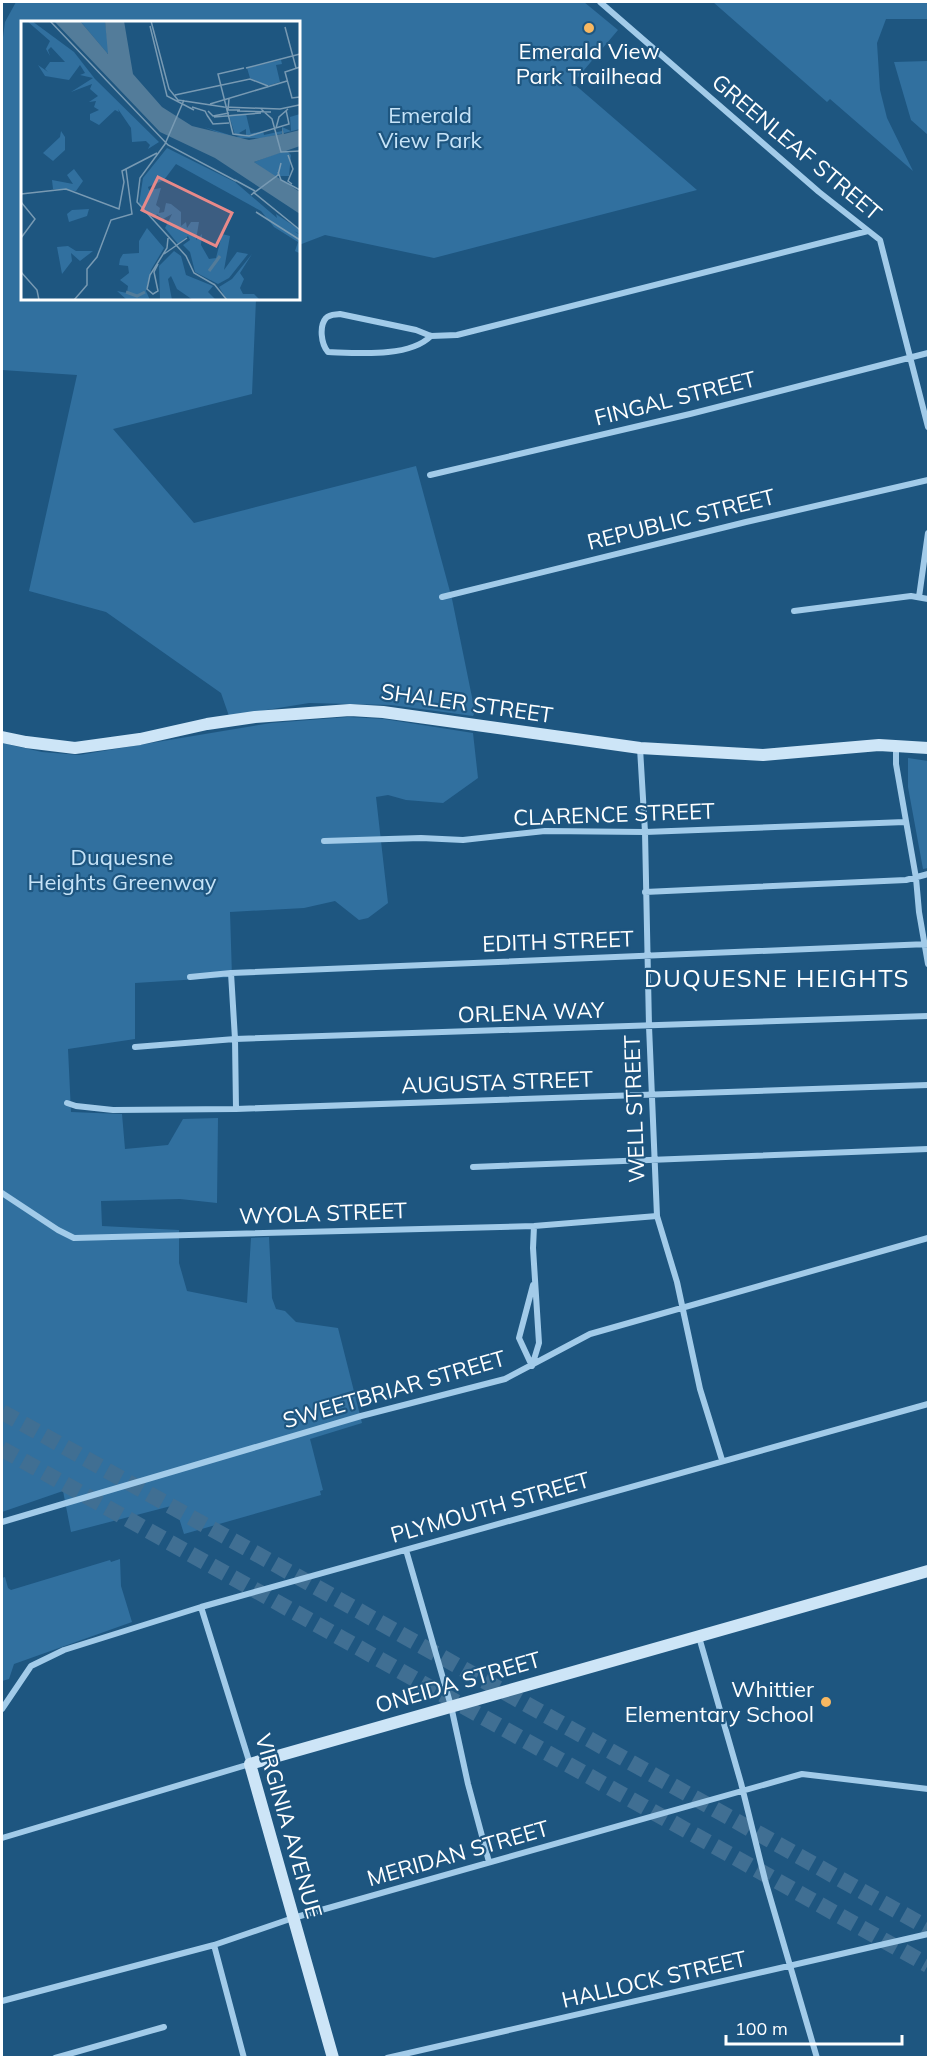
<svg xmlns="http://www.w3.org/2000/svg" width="930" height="2059" viewBox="0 0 930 2059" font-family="Mulish,sans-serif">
  <rect width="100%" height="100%" fill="#1e5680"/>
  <path fill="#31709f" d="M16,2h568l34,28 -45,53 124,107 -263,68 -109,-23 -26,10 -1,-223h-276v276l234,1 -4,95 -139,35 81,94 222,-57 36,133 23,113 -2,4 -82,-11 -82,-2 -80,13 -8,-23 -115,-81 -77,-21 48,-216 -75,-5v-325l3,-23z
    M713,2h215v17h-42l-9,24 3,47 7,28 26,53 -83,-72 -3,3z
    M928,61v74l-17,-15 -17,-58z
    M348,717l36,2 89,14 5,45 -35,25 -37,-3 -18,-5 -12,2 12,106 -20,15 -9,2 -24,-19 -31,7 -74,4 2,65 -97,6v56l-67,10 3,63 51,2 3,35 43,-4 15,-26 35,-1 -1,85 -37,-4 -79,2 1,25 77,4v33l8,28 60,12 4,-65 18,-1 3,61 4,11 9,2 11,11 42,6 24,95 -52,16 13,51 -3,1 1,4 -137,39 -9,-29 -104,27 -8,-41 -61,21v-769l40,9 37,3 192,-32z
    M908,758l20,3v107l-5,1 -15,-82z
    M120,1559l1,27 11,36 -118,42 -5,15 -7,2v-103l3,-1 3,11 3,2 99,-30 1,2z"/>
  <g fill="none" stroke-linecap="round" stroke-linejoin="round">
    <path stroke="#406f93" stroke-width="16" stroke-dasharray="16 8" stroke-linecap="butt" d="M2,1412l926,516
      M2,1449l926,516"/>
    <path stroke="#a2cbe9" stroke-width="6" d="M600,2l219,190 61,48 48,187
      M431,336c-22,22 -74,17 -103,16 -7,-8 -9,-26 -2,-34 4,-4 9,-3 14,-4l76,16 15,6 26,-1 411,-104
      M430,475l260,-61 238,-61
      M442,597l304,-75 182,-42
      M919,597l9,-64
      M794,611l117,-15 17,3
      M896,746v18l20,114 3,34 9,52
      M640,748l5,84 4,194 8,190 20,66 23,107 22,71
      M324,841l97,-3 42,2 82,-9 100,1 260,-10
      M645,892l261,-12 22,-6
      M231,973l4,66 1,70
      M190,977l41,-4 697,-29
      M135,1047l100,-8 693,-23
      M67,1103l9,3 37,4 123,-1 692,-24
      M473,1167l455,-18
      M2,1193l56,37 16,8 460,-12 123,-10
      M532,1366l7,-23 -6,-95 1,-22
      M532,1366l-13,-28 14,-53
      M2,1522l359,-106 144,-37 85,-45 338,-96
      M406,1550l45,156 17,78 21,78
      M699,1637l42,146 24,97 52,178
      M2,1709l29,-43 33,-16 137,-43 727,-203
      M2,1838l248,-74 -49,-157
      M214,1945l30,113
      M2,2001l212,-56 79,-27 509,-144 126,15
      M55,2058l109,-31
      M387,2058l541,-124"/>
    <path stroke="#cde5f7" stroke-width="12" d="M2,737l24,5 49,6 65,-9 67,-15 48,-7 95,-7 33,2 257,36 123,7 116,-10 49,3
      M333,2058l-83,-294 678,-193"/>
  </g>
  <g fill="#f8b861" stroke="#1e5680" stroke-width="2">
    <circle cx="589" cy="28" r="6"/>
    <circle cx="826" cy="1702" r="6"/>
  </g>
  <g text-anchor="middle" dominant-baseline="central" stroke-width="4.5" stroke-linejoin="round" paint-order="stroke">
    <g font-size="22" fill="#fff" stroke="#1e5680">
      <text x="589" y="51">Emerald View<tspan x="589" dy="25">Park Trailhead</tspan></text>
      <text x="814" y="1689" text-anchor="end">Whittier<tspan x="814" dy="25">Elementary School</tspan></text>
    </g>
    <g font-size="22" fill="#c6e3f7" stroke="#1e5680">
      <text x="430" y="115">Emerald<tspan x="430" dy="25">View Park</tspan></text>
      <text x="122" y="857">Duquesne<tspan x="122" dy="25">Heights Greenway</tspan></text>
    </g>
    <g font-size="22" fill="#fff" stroke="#1e5680">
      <text transform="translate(797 147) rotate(40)">GREENLEAF STREET</text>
      <text transform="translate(675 398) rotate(-14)">FINGAL STREET</text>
      <text transform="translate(681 519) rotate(-14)">REPUBLIC STREET</text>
      <text transform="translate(467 703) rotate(8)">SHALER STREET</text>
      <text transform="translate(614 814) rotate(-2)">CLARENCE STREET</text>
      <text transform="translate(558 941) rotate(-2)">EDITH STREET</text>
      <text transform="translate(531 1012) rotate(-2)">ORLENA WAY</text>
      <text transform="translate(497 1082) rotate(-2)">AUGUSTA STREET</text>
      <text transform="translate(634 1109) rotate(-92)">WELL STREET</text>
      <text transform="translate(323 1213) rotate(-2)">WYOLA STREET</text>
      <text transform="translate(394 1389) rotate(-16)">SWEETBRIAR STREET</text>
      <text transform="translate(490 1507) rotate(-16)">PLYMOUTH STREET</text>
      <text transform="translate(458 1682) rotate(-16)">ONEIDA STREET</text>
      <text transform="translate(289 1826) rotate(74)">VIRGINIA AVENUE</text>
      <text transform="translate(458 1853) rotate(-16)">MERIDAN STREET</text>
      <text transform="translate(654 1979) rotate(-13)">HALLOCK STREET</text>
    </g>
    <g font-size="24" letter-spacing="1.5" fill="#fff" stroke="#1e5680">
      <text x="777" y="978">DUQUESNE HEIGHTS</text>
    </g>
  </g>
  <g transform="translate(21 21)">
    <rect width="279" height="279" fill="#1e5680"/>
    <path d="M6,0h5l42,31 21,27 64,63 -11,7 2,-4 -4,-4 -14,1 -1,-14 -13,-19 1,3 -4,-2 -16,15 -9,-5v-6l9,-4 -5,-3 2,-6 -7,1 9,-6 -8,-7 2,-5 -21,8 22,-14 -13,-3 5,-2 -5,-8 -11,15 -24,-4 -7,-11 10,7 -3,-3 5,-7h15l-14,-15 -3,3 2,6 -4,-7 4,-8zM59,0h25l4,32h-2zM260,39l1,4 -6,1 4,17 -13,4 -17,-8 -3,-10zM225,93l5,21 -5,1v-7l-7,4 5,3 -9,-1 -6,-20zM279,93v15l-36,9h-32l-28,-11 32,10 27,-6 1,4 18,-4v-4l9,4 -1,-14zM40,110l4,6v13l-12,11 -10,-8 17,-16zM146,127l68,34 42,36 -1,-4 24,16v4l-6,-3 6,4 -1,18 -4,-2 3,-9 -24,-15 -13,-16 -85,-47 -12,16 -16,7 1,3 12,-2 -5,17 4,3 -1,5 5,-1 2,-9 5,1 10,8v14l5,-4 1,6 4,-6h8l-3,18 6,-6 -1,11 8,14 7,-1 6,-24 8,2 -6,34 13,-18 11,2 -19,24 -11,6 -23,-12 -5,-20 -7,-7 7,-5 -2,-4 -10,8 -13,-16 7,-14 -9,5 -6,-5 -3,4 -15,-14 4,-26zM265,129l5,5 -2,21h-15l-20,-14zM53,148l9,12 -7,10 -23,-2 -1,-9 21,4 -6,-9zM68,188l-2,7 -18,6 -2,-8 5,-4zM126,207l17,20 -13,22 -5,21 4,9h-23l-10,-9 10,2 1,-7 -8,-6 9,-7 -1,-7 -9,-1 1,-6 3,-5 16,-1v-12zM47,225l8,5h17l-13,10 -9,-8 1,8 -10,13 -5,-27zM153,230l7,5 5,19 27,11 -5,6 8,8h-23l-16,-11 -6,-13 -3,3 4,21h-12l-1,-34zM231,233l-12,19 4,6 -4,9 3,6h11l6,6h-33l-8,-13 13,-8z" fill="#31709f"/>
    <path d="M33,0h26l28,33 -3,-33h19l9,53 29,33 30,19 57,14 33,-6v-7l2,7 16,-4v16l-46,16 46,30v22l-85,-56 -55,-26z" fill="#537c9a"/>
    <path fill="none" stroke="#537c9a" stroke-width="3" d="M188,250l11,-15M105,271l11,4 8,-4"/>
    <path fill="none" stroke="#789ab3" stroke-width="1.5" d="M29,0l118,124 68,36M130,0l18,68 9,11 46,7 56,2 19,-4M129,5l17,70 27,14M264,6l11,41M279,46l-15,5 7,26 8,-1M223,47l-26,6 15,60 16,2 40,-12 -3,-14M225,47l54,-14M154,74l75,-16 18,7M208,78l-1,11h12M163,79l-19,44 -25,34 -3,24 49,54 8,17 21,12M189,83l77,-23M171,86l13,4 3,6M240,88l11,10 9,33 19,-1M187,90l5,5 16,-3M216,90l34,1M186,94l6,9 16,-1M193,96l47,-4M255,107l3,-11 9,-8M267,134l5,14 -5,12 4,3M257,151l3,8 19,10M214,159l20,11M232,171l47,38M0,173l45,-5 53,20 5,-27 -2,-11 35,-18M230,174l27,-20 3,-12M0,181l14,17 -14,19M235,191l44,28M143,233l23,-16M137,243l-4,8 4,19 -5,3 -6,-5 3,-14 17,-27 1,-10M0,251l16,18 2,10M193,263l13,16M53,279l13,-15v-16l10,-12 14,-37 21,-6 -6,-45"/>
    <path fill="#e88989" fill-opacity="0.15" stroke="#e88989" stroke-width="3" d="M137,156l74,36 -16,33 -74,-36z"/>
    <rect width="279" height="279" fill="none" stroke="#fff" stroke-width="3"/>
  </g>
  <rect width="930" height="2059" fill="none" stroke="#ffffff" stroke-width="6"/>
  <path d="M726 2035v9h176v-9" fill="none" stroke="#ffffff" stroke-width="3"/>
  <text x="735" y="2035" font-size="18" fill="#ffffff" stroke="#1e5680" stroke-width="4.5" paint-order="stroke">100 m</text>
</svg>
